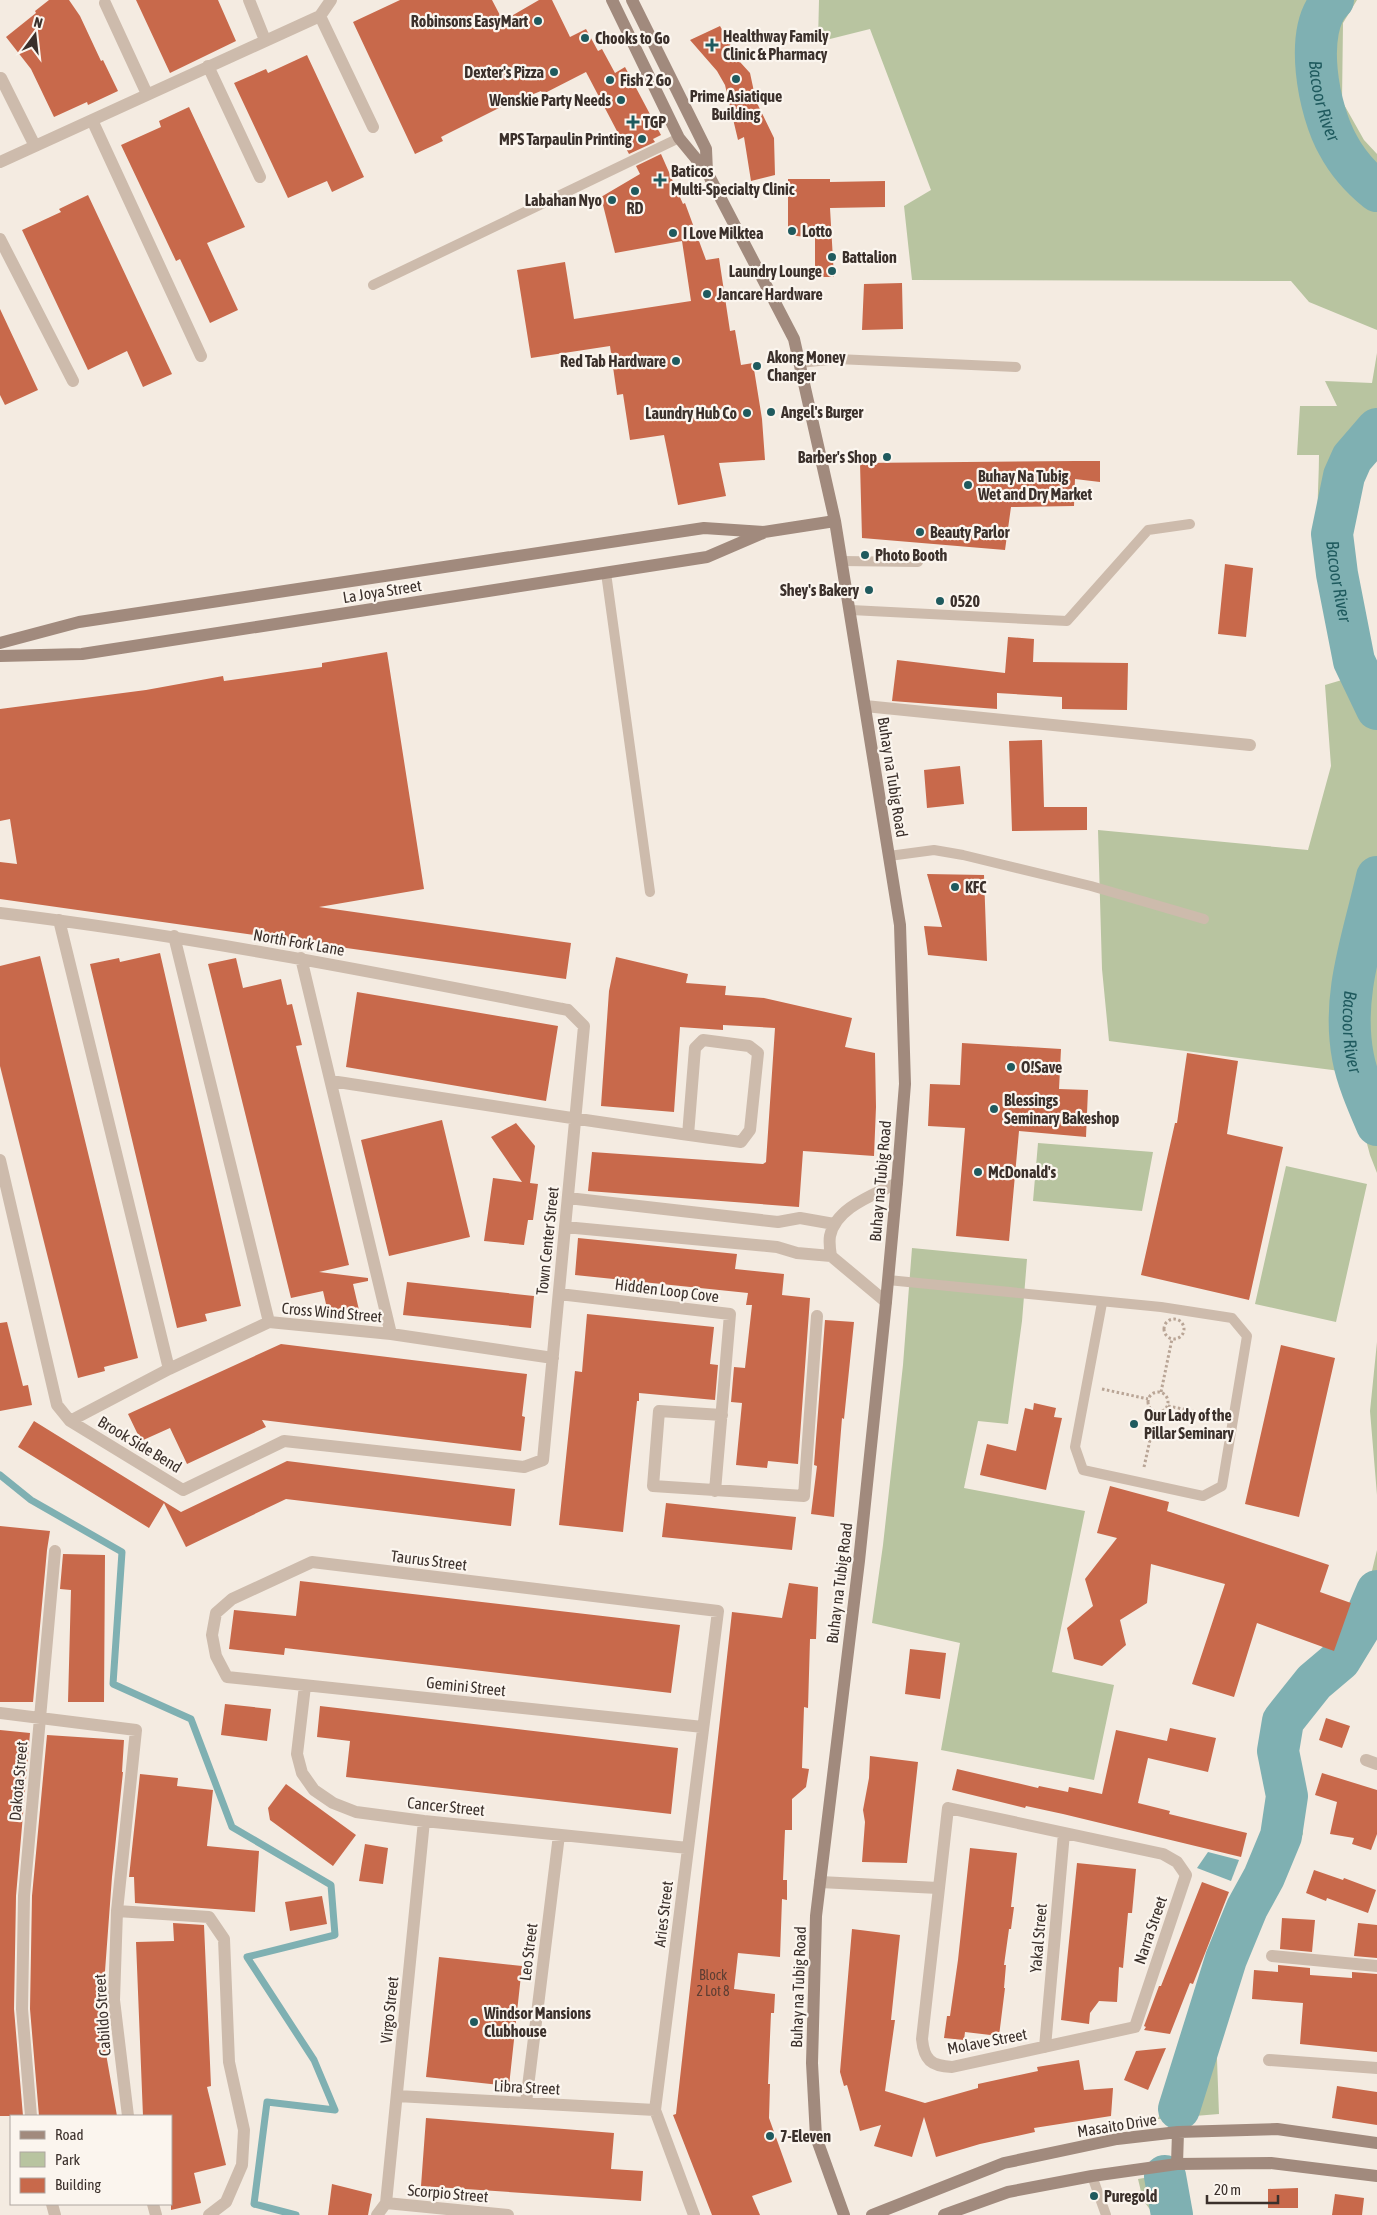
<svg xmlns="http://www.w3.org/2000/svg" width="1377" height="2215" viewBox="0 0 1377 2215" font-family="'Asap Condensed',sans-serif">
  <rect width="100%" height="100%" fill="#f4ebe1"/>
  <path fill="#b8c4a0" d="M819,0h538l-14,23 -1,78 22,39 13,14v176l-68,-28 -18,-21 -379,-1 -8,-74 27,-16 -61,-161 -52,13z
    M1377,353v98l-17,22 -18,63 7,42 22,86 6,13v496l-7,-18 -22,-83 -239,-31 -7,-72 -4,-139 210,20 23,-84 -6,-81 27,-8c-14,-47 -28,-93 -33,-141 -3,-27 0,-54 0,-81h-22l3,-49h37l-12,-25 47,2z
    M1038,1143l115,9 -11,59 -109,-10z
    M1286,1166l81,18 -31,138 -81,-18z
    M912,1248l115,11 -5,62 -14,103 -30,-3 -14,67 121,23 -33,161 62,13 -20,95 -153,-30 19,-107 -88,-20 11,-78 20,-180z
    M1377,1342v153l-7,-84z
    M1377,1550v76l-35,50 -53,55 14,103 -59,108 -20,55 -8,34 3,83 -61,5 113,-304 -1,-83 13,-35 27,-31 35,-22 19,-40z
    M1179,2172l13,43h-38l-11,-15 -5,-21z"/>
  <path fill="#7fb0b2" d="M1208,1852l31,8 -8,21 -34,-13z"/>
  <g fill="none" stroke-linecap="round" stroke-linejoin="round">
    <path stroke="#7fb0b2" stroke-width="7" d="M0,1475l31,25 91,52 -9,132 78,35 41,108 99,58 4,50 -88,22 67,103 21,50 -68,-8 -13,102 42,11"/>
    <g stroke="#7fb0b2" stroke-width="42">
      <path id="s1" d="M1333,0c-31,29 -14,112 5,145 10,19 23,33 39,46"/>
      <path id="s2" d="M1377,429l-25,29 -8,18 -12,58 5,40 17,87 23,48"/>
      <path id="s3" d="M1377,877c-13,59 -36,118 -24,180 4,22 15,47 24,68"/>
      <path d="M1179,2109l47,-150 21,-51 17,-31 17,-41 6,-40 -9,-45 5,-30 31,-39 26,-22 26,-43 11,-26"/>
      <path d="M1165,2176l7,39"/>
    </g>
  </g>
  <path fill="#c8694b" d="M49,0h20l11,16 21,45 2,-1 15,31 -30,14 -1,-3 -33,15 -23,-48 -25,-32 30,-24 -1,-2z
    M136,0h82l18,41 -66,32z
    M400,0h92l11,21 36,-21h13l18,37 16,-8 12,22 4,-2 13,24 10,-6 36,68 -8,4 2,3 -26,12 -43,-82 -43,22 -2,-3 -42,17 -58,29 2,4 -28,13 -62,-132z
    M720,26l20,36 10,11 6,28 18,37 1,37 -24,6 -7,-44 -6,3 -13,-55 -8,-14 -27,-31z
    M307,55l57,122 -32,15 -5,-11 -39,17 -54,-115 32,-14 2,4z
    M189,107l56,120 -38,16 31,67 -28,13 -30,-64 -4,2 -55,-116 40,-18 -2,-6z
    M661,154l22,50 2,-1 21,57 13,-2 11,73 5,-1 6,35 12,-2 9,56 3,41 -46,3 7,33 -48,9 -14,-70 -34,5 -7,-46 -6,1 -7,-49 -79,12 -14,-88 48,-8 9,57 117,-18 -9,-60 -67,12 -14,-56 39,-23 -4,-8z
    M788,179h42v3l55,-1v26l-55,1 4,69h-19v-39l-27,-3z
    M88,195l84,179 -29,13 -16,-36 -39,19 -66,-140 39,-18 -2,-3z
    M902,283l1,46 -41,1 2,-46z
    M0,309l38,81 -33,15 -5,-10z
    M1076,461h24v21l-25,-3 -1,27 -63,1 -6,43 -143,-12 -2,-75z
    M1225,564l28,4 -7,69 -28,-3z
    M1008,637l26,2 -1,23 95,1 -1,47 -65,-1v-12l-65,-4v16l-105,-8 5,-41 108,13z
    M387,652l37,237 -105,18 252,36 -5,36 -566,-80v-37l17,2 -7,-45 -10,2v-112l146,-19 77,-14 1,5 98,-14v-4z
    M1042,740l2,67h43v23l-75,1 -3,-90z
    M960,766l4,38 -37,4 -3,-38z
    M927,874l57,1 3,86 -59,-6 -4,-29 18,1z
    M160,953l81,353 -36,8 2,7 -30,7 -87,-364 29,-6 1,4z
    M40,956l98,402 -34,9 1,4 -27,7 -78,-312v-100z
    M616,957l72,17 -2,9 40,3 -1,9 39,3 88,20 -7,29 30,6 1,54 -2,49 -71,-5 -4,56 -211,-16 4,-39 171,12 3,-2 9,-134 -52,-3v5l-43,-3 -6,85 -73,-6 8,-115z
    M236,958l7,30 38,-9 6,26 5,-1 10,41 -6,1 53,219 -30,7 49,6v3l-15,3 6,26 -30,7 -6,-26 -32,7 -83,-334z
    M357,992l201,34 -12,75 -200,-34z
    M962,1043l99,6 -2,40 29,1 -2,47 -67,-6 -10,110 -53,-5 9,-108 -37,-2 2,-42 30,1z
    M1187,1053l51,8 -11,73 56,13 -34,153 -108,-25 34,-152h2z
    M442,1120l28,117 -81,19 -28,-116z
    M516,1123l19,23 -5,37 8,1 -5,36h-5l-4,25 -40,-4 9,-63 29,4 -31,-45z
    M578,1238l159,16 -2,15 49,5 -2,21 28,3 -12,166 -30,-3 -1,7 -31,-3 6,-62 -11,-1 3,-35 11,1 7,-63h-6l2,-12 -173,-18z
    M407,1282l127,14 -3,32 -128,-13z
    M587,1314l127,13 -4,37 8,1 -3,35 -76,-7v8h-2l-14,131 -64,-7 16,-154 7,1z
    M825,1320l29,2 -10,97 -2,-1 -8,99 -23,-3 6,-48 -3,-1z
    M7,1322l16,64 5,-1 4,20 -32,6v-88z
    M281,1344l246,30 -5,42 3,1 -4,34 -259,-31 4,7 -79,37 -17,-36 -29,13 -13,-27z
    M1281,1345l54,13 -36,159 -54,-13z
    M1034,1403l22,5 -2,9 8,1 -16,72 -66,-15 7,-31 29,7 9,-43 8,2z
    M34,1421l147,91 106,-51 228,28 -4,37 -225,-27 -100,48 -22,-44 -15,25 -131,-81z
    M1110,1486l59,16 -2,9 162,54 -9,27 31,11 -17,48 -77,-28 -23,74 -42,-13 33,-100 -74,-20 -4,39 -27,17 6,25 -24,21 -28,-7 -7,-31 26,-22 -8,-27 32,-41 -20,-5z
    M666,1503l130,14 -4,33 -130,-13z
    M0,1526l50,5 -3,19 -14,152h-33z
    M63,1554l42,1 -1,147h-36l3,-112 -11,-1z
    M300,1581l380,44 -9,68 -386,-45 -1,7 -55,-6 5,-39 62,6z
    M789,1583l29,4 -2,52h-6l-2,69 -4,-1 -2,61 7,1 -3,18 -14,12v31h-7l-2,50h4v20l-5,-1 -2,58 -42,-4 -4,36 41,5 -1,19h-3l-3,71h2l-1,34 23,64 -40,14 8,19h-48l-39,-100 3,-1 56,-502 50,6z
    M910,1649l36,4 -6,46 -35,-5z
    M225,1704l46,5 -4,32 -46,-6z
    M320,1706l358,42 -7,66 -325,-37 4,-36 -33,-4z
    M1326,1718l24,8 -8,22 -23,-8z
    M1170,1728l46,10 -8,34 -60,-14 -10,45 32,8 -1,3 78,19 -6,24 -178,-43 -37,-8 -1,2 -73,-18 5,-21 81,19 1,-2 29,6 1,-5 33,7 14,-64 51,11z
    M0,1730l30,3 -14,163 -2,113 9,107h-23z
    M47,1735l77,5 -2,32h1l-11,105 -9,121 -7,-1 21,119h-78l-9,-107 2,-113z
    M870,1756l48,6 -11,101 -45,-1 3,-40 -2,-12 6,-32z
    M1322,1773l55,17v44l-6,16 -19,-6 2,-6 -24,-4 7,-32 -22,-7z
    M140,1774l38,4 -1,8 36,4 -6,56 52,5 -4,61 -120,-9 -1,-26h-5z
    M286,1784l70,51 -23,31 -63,-46 -2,-12z
    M365,1844l23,4 -5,36 -24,-3z
    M970,1848l47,5 -6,54h3l-3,22h-2l-5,36h2l-2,23h1l-6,48 -34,-4 -1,8 -20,-2 3,-22h3l8,-56z
    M1077,1863l59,6 -4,44h-4l-5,55 -4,-1 -2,35 -18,-1 -9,12 -1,11 -28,-4z
    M1314,1870l29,10 1,-2 32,12 -8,23 -41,-15 -1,3 -20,-8z
    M1202,1882l27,10 -36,92 -3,-1 -20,51 -26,-4 2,-3 -2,-1 15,-40h2z
    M322,1896l5,28 -37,7 -5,-29z
    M1282,1918l33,2 -3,32 -32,-3z
    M173,1923l31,2 7,161 -4,1 19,78 -32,8 7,30 -30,7v-94h-28l-7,-174 38,-1z
    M1358,1923l19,2v33l-23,-2z
    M852,1929l48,6 -9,85h4l-10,71 40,12 53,-15v-4l60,-13 -1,-4 42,-7 5,30 29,-2 -2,28 -77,12 1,4 -55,12 -44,13 -12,-40 -12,40 -38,-11 7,-21 -21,6 -13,-46 -3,1 -4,-14z
    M439,1957l83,9 -13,120 -83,-9z
    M1278,1965l32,3v7l42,3v-6l25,2v78l-77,-8 3,-41 -51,-4 2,-29 24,2z
    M1166,2048l-18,42 -24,-10 12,-29z
    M1337,2086l40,6v33l-45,-7z
    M426,2118l188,15 -3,36 32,2 -2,30 -220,-15z
    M332,2184l40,10 -4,21h-40z
    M1298,2188v20h-30v-19z
    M1335,2194l29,4 -2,17h-30z"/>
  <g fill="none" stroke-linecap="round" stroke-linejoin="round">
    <path stroke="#b9a596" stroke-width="3" stroke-dasharray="2.5 2.5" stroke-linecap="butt" d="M1164 1329a10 10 0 1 1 20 0a10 10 0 1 1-20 0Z
      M1102,1389l46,10
      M1148 1402a10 10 0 1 1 20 0a10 10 0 1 1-20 0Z
      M1161,1392l11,-53
      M1168,1406l48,10
      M1144,1467l12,-54"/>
    <path stroke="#cdbbac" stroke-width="10" d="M373,285l306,-147
      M800,363l37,-4 179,8
      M842,561l76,1
      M606,573l44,319
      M851,610l216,11 81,-91 42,-6
      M889,856l45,-6 29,5 128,31 113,33
      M888,1280l273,27 71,11 15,18 -25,150 -19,10 -120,-26 -8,-23 27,-144
      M1092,2176l14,39"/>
    <path stroke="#cdbbac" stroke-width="12" d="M249,0l16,40
      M105,3l42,91
      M320,16l53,111
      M208,66l52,111
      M1,78l34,68
      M92,120l109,236
      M0,162l320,-146 11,-16
      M0,239l73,142
      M865,706l385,39
      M0,913c191,23 379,60 568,97l16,16 -41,434 -19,7 -240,-26 -101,49 -113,-69 -13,-16 -57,-245
      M59,920l110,449
      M174,936l95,386
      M301,958l90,376
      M331,1081c136,21 273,43 410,61l9,-12 8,-77 -9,-7 -46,-6 -8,8 -7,87
      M568,1198l210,24 22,-4 34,6
      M565,1227l212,20 20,6 34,3
      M559,1294l171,20 -15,177
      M886,1302l-55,-46c-1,-6 -2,-14 -1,-20 6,-29 44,-41 67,-53
      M722,1415l-63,-4 -6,75 151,10 13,-180
      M70,1421l99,-52 100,-47 122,12 162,24
      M305,1686l-8,68 5,19 12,17 19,13 23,9 68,9 264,27
      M0,1713l136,17 -19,181 -3,89 14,116
      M1366,1760l11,4
      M948,1808l215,46 14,8 9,13 -51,152 -183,40c-21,-1 -28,-7 -30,-28z
      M820,1882l118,6
      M117,1911l92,6 15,22 5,123 15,68 -2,35 -16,37 -17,13
      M1272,1956l105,10
      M1045,2047l19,-214
      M1269,2060l108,8
      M397,2096l258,14
      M526,2103l33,-268
      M31,2116l-9,-107 2,-113 31,-345
      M386,2203l38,-382
      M386,2203l122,12
      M52,2204l3,11
      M153,2204l3,11
      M377,2215l9,-12
      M694,2215l-39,-105 63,-499 -406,-49 -80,37 -16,14 -4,22 4,21 11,21 476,50"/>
    <path stroke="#a18a7d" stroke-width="12" d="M612,0l67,138 28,34 87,167 41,182 65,404 5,159 -8,99 -11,119 -27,259 -43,355 -4,147 4,74 28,78
      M632,0l74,149 1,23
      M0,643l79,-21 625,-94 60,4 71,-11
      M0,656l82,-2 625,-97 56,-24
      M1177,2164l1,-32
      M872,2215l132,-52 113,-24 61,-7 99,-3 100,14
      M944,2215l64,-23 84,-16 85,-12 94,-1 106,13"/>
  </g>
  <g fill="#1f5a5e" stroke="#fbf5ee" stroke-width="2">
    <circle cx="538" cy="21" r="5"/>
    <circle cx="585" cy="38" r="5"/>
    <path d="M709.5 37.5h5v5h5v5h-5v5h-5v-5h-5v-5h5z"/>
    <circle cx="554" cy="72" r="5"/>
    <circle cx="736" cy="79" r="5"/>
    <circle cx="610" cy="80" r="5"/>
    <circle cx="621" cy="100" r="5"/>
    <path d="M630.5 114.5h5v5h5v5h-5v5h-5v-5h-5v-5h5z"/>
    <circle cx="642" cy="139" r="5"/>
    <path d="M657.5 172.5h5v5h5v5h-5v5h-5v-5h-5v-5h5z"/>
    <circle cx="635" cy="191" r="5"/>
    <circle cx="612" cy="200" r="5"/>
    <circle cx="792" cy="231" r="5"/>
    <circle cx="673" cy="233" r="5"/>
    <circle cx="832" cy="257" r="5"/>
    <circle cx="832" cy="271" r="5"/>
    <circle cx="707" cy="294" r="5"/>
    <circle cx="676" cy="361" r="5"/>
    <circle cx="757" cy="366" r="5"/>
    <circle cx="771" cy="412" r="5"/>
    <circle cx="747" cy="413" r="5"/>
    <circle cx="887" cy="457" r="5"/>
    <circle cx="968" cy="485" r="5"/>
    <circle cx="920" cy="532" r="5"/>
    <circle cx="865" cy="555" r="5"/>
    <circle cx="869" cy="590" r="5"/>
    <circle cx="940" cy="601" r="5"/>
    <circle cx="955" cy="887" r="5"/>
    <circle cx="1011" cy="1067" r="5"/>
    <circle cx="994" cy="1109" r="5"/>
    <circle cx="978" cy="1172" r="5"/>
    <circle cx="1134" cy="1424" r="5"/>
    <circle cx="474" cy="2022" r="5"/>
    <circle cx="770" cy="2136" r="5"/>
    <circle cx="1094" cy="2196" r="5"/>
  </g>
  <g text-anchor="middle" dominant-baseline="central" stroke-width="4.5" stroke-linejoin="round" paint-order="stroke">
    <g font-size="14" fill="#5e3e33">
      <text x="713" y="1975">Block<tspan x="713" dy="16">2 Lot 8</tspan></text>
    </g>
    <g font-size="16" font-weight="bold" fill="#3b302b" stroke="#fbf5ee" text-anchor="start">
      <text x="528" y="21" text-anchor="end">Robinsons EasyMart</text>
      <text x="723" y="36">Healthway Family<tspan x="723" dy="18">Clinic &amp; Pharmacy</tspan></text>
      <text x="595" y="38">Chooks to Go</text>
      <text x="544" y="72" text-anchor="end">Dexter's Pizza</text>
      <text x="620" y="80">Fish 2 Go</text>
      <text x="736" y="96" text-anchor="middle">Prime Asiatique<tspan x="736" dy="18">Building</tspan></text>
      <text x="611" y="100" text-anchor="end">Wenskie Party Needs</text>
      <text x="643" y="122">TGP</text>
      <text x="632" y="139" text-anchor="end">MPS Tarpaulin Printing</text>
      <text x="671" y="171">Baticos<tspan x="671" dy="18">Multi-Specialty Clinic</tspan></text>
      <text x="602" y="200" text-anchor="end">Labahan Nyo</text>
      <text x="635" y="208" text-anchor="middle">RD</text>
      <text x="802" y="231">Lotto</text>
      <text x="683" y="233">I Love Milktea</text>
      <text x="842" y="257">Battalion</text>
      <text x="822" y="271" text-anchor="end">Laundry Lounge</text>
      <text x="717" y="294">Jancare Hardware</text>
      <text x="767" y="357">Akong Money<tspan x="767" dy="18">Changer</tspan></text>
      <text x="666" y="361" text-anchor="end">Red Tab Hardware</text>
      <text x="781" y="412">Angel's Burger</text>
      <text x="737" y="413" text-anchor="end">Laundry Hub Co</text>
      <text x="877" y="457" text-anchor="end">Barber's Shop</text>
      <text x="978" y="476">Buhay Na Tubig<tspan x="978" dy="18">Wet and Dry Market</tspan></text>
      <text x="930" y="532">Beauty Parlor</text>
      <text x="875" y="555">Photo Booth</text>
      <text x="859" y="590" text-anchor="end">Shey's Bakery</text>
      <text x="950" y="601">0520</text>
      <text x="965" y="887">KFC</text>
      <text x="1021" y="1067">O!Save</text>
      <text x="1004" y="1100">Blessings<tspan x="1004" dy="18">Seminary Bakeshop</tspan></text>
      <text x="988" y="1172">McDonald's</text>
      <text x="1144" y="1415">Our Lady of the<tspan x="1144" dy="18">Pillar Seminary</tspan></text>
      <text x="484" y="2013">Windsor Mansions<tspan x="484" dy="18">Clubhouse</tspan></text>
      <text x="780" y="2136">7-Eleven</text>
      <text x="1104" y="2196">Puregold</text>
    </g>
    <g font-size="16" fill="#3b302b" stroke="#fbf5ee">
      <text transform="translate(382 591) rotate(-9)">La Joya Street</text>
      <text transform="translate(893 777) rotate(81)">Buhay na Tubig Road</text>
      <text transform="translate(299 942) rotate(10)">North Fork Lane</text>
      <text transform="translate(880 1181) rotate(-85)">Buhay na Tubig Road</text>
      <text transform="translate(547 1241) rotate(-84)">Town Center Street</text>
      <text transform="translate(667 1290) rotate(7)">Hidden Loop Cove</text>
      <text transform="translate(332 1312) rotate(5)">Cross Wind Street</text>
      <text transform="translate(140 1444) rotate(31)">Brook Side Bend</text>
      <text transform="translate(429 1560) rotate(7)">Taurus Street</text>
      <text transform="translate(839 1583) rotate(-83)">Buhay na Tubig Road</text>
      <text transform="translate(466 1686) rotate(6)">Gemini Street</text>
      <text transform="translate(18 1781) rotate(-85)">Dakota Street</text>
      <text transform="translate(446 1806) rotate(6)">Cancer Street</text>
      <text transform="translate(663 1914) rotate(-83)">Aries Street</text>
      <text transform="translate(1150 1930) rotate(-71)">Narra Street</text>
      <text transform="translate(1038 1938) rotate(-85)">Yakal Street</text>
      <text transform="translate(528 1952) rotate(-83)">Leo Street</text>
      <text transform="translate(798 1987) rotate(-88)">Buhay na Tubig Road</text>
      <text transform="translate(389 2010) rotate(-84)">Virgo Street</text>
      <text transform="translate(102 2015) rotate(-94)">Cabildo Street</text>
      <text transform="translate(987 2041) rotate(-11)">Molave Street</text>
      <text transform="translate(527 2087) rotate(3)">Libra Street</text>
      <text transform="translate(1117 2125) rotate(-9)">Masaito Drive</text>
      <text transform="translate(448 2193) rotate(5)">Scorpio Street</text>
    </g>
    <g font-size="18" font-style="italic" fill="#1f5a5e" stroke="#fbf5ee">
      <text stroke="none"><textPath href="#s1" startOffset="106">Bacoor River</textPath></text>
      <text stroke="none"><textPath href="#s2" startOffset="165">Bacoor River</textPath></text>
      <text stroke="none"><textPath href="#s3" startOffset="158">Bacoor River</textPath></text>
    </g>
  </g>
  <rect x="10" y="2115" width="162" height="90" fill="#fbf5ee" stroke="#aea6a0"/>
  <rect x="20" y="2131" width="25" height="8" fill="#a18a7d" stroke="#aea6a0"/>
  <text x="55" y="2140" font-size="15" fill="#3b302b">Road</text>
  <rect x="20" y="2152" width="25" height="15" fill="#b8c4a0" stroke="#aea6a0"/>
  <text x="55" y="2165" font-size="15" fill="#3b302b">Park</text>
  <rect x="20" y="2178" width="25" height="15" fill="#c8694b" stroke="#aea6a0"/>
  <text x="55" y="2190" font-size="15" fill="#3b302b">Building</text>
  <g transform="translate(35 35) rotate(15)" stroke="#fbf5ee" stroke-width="4" paint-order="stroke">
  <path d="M0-4L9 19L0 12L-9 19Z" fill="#3b302b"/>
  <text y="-8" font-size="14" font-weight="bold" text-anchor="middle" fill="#3b302b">N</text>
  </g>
  <path d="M1207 2195v8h71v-8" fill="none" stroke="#3b302b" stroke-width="2.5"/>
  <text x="1214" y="2195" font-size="15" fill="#3b302b" stroke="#fbf5ee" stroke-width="4" paint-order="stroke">20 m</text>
</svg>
